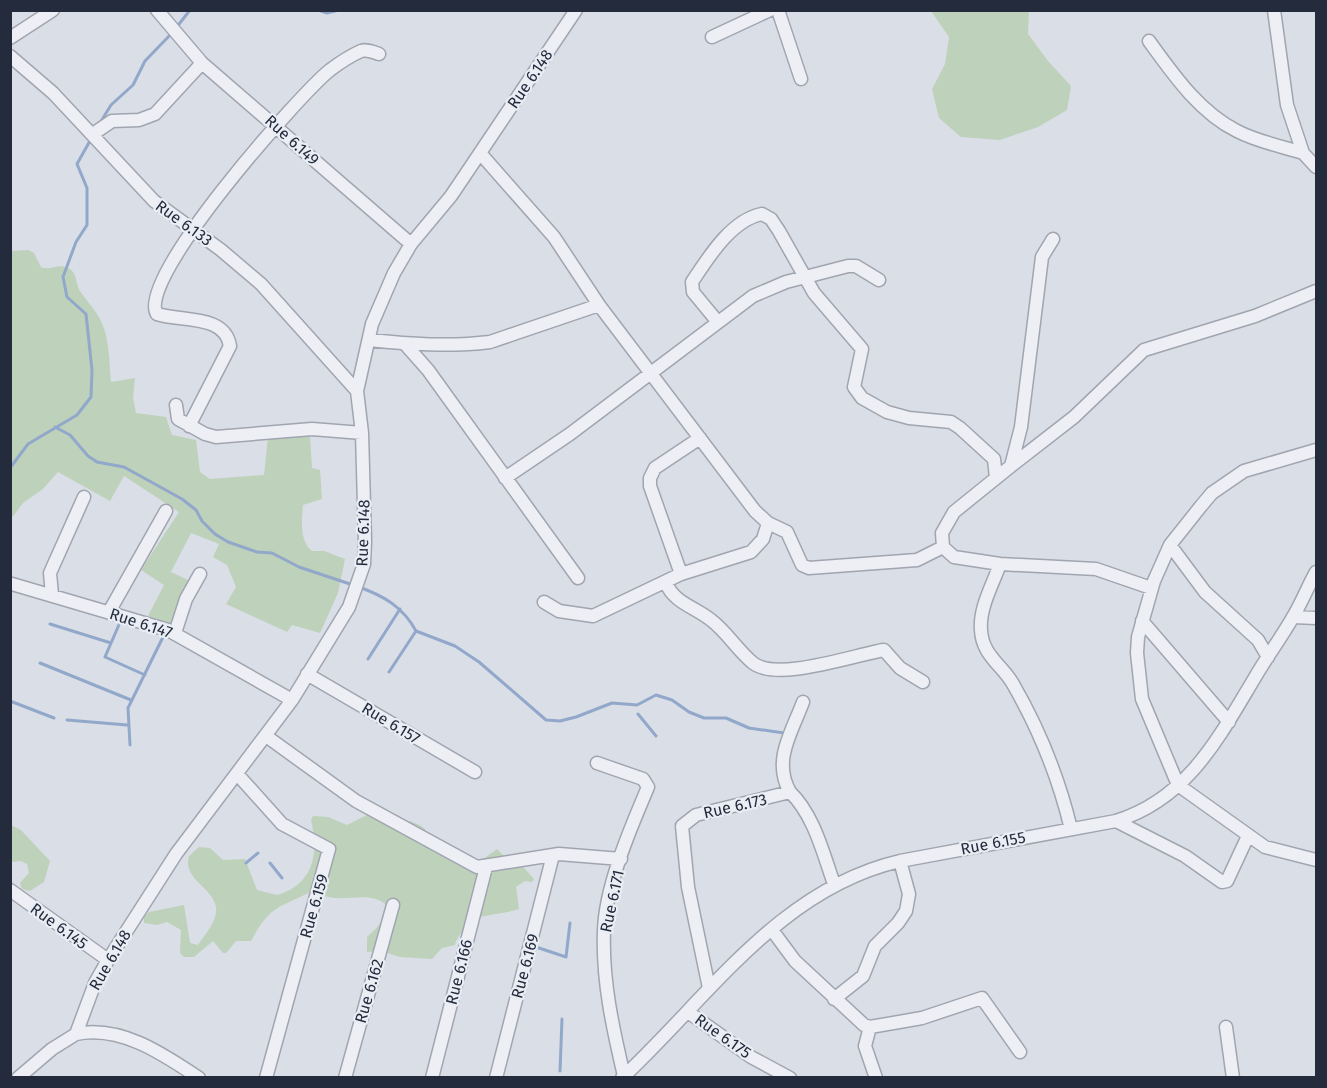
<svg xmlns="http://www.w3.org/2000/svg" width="1327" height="1088" viewBox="0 0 1327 1088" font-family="'Fira Sans',sans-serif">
  <rect width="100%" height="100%" fill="#dadee6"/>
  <path fill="#bed1bb" d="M931,11h98l-1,23 20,27 23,25 -4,24 -29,17 -38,13 -39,-3 -22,-19 -7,-29 13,-25 4,-27z
    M28,250l6,3 7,14c10,4 17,-4 27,1 10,5 7,15 12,23 5,8 12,15 17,23 13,20 12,45 14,68l24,-4 -2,20 3,15 30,4 6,18 24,5 4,32 10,7 54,-4 4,-38h42l2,31 8,2 2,29 -19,6c-1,14 -4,36 9,46h12l21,8 -7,34 -18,40 -28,-8 -5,7 -61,-28 10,-17 -9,-22 -14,-8 6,-13 -28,-11 -20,39 19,9 -17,43 -25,-8 16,-31 -23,-15 38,-58 -55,-36 -14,25 -52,-29 -15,17 -20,14 -12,16v-268z
    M373,812l24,10c10,-3 19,0 28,7l2,11 47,20h8l15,-11 6,6 14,5 17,19 -2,3 -7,-1 -9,6 3,22c-12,4 -23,4 -34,7 -11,2 -28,18 -30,29l-13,3 -10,11 -32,-2 -19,-6 -14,1v-15c9,-8 21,-19 18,-33 -18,-14 -43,0 -63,-9l-3,-8c-37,22 -46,13 -68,54h-15l-10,12h-3l-10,-12 -19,16h-10l-4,-4 1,-23 -14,-8 -10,3 -13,-2v-6l5,-5 35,-7 6,38 8,2c5,-8 14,-18 17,-28 9,-27 -34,-34 -26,-61l10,-9 11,1 13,12 22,-1 12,31 20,5c37,-11 42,-42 34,-75l2,-4 15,1 19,8z
    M11,825l10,5 29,31 -6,21 -14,9 -8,-2 -2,-6 9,-10 -2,-9 -6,-3 -10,1z"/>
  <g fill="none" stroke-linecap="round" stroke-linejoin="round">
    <path stroke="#92a8ca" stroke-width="3" d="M318,10l9,3 12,-3
      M176,28l14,-18
      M100,123l11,-18 22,-20 12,-24 27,-28
      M55,427l15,8 18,21 9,6 27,5 58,32 14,11 6,11 13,13 13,8 29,10 15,1 27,14 54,18
      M10,468l18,-24 49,-29 14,-18 1,-27 -6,-56 -19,-17 -4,-20 13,-35 11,-17v-37l-10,-24 14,-25
      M359,587c25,9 44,20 57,44l39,15 24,16 67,58 14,1 16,-4 36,-14 25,2 19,-10 16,5 17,12 15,6h22l23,10 35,5
      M121,620l-16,37 40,18
      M50,624l61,19
      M368,659l32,-50
      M40,663l91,37
      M389,672l27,-41
      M10,701l44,17
      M638,714l18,22
      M67,720l60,5
      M130,745l-2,-37 36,-73
      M246,863l12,-10
      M270,863l12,15
      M536,947l30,10 4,-34
      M560,1071l2,-52"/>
    <g stroke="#a0a5b0" stroke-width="15">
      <path id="minor" d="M157,10l45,53 209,181
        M778,10l23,69
        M712,37l58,-27
        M10,38l43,-28
        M1149,41c24,33 50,71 88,90 21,11 44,15 66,22l-16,-48 -13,-95
        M10,56l43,37 101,108 67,49 40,34 96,107
        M93,134l19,-13 27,-1 16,-6 47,-51
        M480,153l74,84 45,68 156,206 13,12 19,9 15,33 7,3 108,-8 26,-13
        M1303,153l13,14
        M1053,239l-11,18 -21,170 -10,39 -57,46 -12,21 1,14 11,10 46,7 96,5 55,19
        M717,321l-24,-29 -1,-10c16,-24 39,-62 70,-68l9,5 8,12 35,62 48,56 -8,38 8,11 25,14 22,6 42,4 9,6 34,31 2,19
        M369,340c40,4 81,7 121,2l109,-37
        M405,344l23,26 150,208
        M176,405l2,14 27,15 11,3 96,-8 50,4
        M189,426l41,-80c-5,-32 -48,-24 -73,-32 -23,-33 143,-220 173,-244 8,-6 22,-15 31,-19 6,-2 12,1 18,3
        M1316,450l-72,21 -32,22 -11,13 -31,39 -16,36 -16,56 -1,16 5,46 36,86 87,62 51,13
        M1011,466l63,-49 70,-67 111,-34 61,-25
        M505,478l65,-44 183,-138 33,-14 62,-16h8l23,14
        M1170,545l35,47 53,48 10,17
        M1000,564c-7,20 -21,44 -19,66 1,25 21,35 32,54 26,45 46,95 58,145
        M681,574l-31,-88v-8l5,-10 45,-30
        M666,583c8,20 29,24 45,37 16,12 27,31 42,43 24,19 101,-8 131,-13l16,18 23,14
        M12,584l156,46 124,70
        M52,595l-2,-22 34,-76
        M544,602l15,9 34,5 88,-42 70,-22 12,-13 5,-16
        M109,612l57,-101
        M1293,617l23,1
        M1142,621l87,101
        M175,633l11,-34 14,-25
        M307,674l168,98
        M266,736l90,65 121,66 82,-13 62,5
        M597,763l46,16 5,8c-17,40 -43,100 -44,144 -2,49 9,98 20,145
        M238,775l44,49 47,25 -63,229
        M790,792c24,23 33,61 44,92
        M1116,821l69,35 37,26 5,-1 21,-45
        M10,890l98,70
        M772,930l23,31 69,64 6,2 52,-9 60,-20 38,54
        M709,988l-21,-101 -6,-61 14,-11 94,-23c-18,-31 2,-60 13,-90
        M834,999l29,-23 12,-30 23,-23 8,-12 3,-17 -9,-33
        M688,1012l63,45 39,21
        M870,1027l-5,19 11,32
        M1226,1027l7,51
        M76,1034c45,-9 87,20 123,44
        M18,1078l34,-29 24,-15 19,-51 13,-23 68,-106 116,-154 57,-93 15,-43 1,-23 -3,-108 -5,-42 15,-67 22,-51 17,-29 40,-48 125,-186
        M345,1078l48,-173
        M432,1078l54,-211
        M496,1078l57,-223
        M622,1078c86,-80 157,-189 278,-217l216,-40c71,-22 102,-82 138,-142 12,-21 27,-41 39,-62 9,-15 15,-31 23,-45"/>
    </g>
    <use href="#minor" stroke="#edeff5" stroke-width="12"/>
  </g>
  <g text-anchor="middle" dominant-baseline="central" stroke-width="4.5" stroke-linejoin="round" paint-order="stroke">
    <g font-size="16" fill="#242b3d" stroke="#e9edf4">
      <text transform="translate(530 79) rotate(-56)">Rue 6.148</text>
      <text transform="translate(292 140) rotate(42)">Rue 6.149</text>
      <text transform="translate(184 223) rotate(36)">Rue 6.133</text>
      <text transform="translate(363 533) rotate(-88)">Rue 6.148</text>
      <text transform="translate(141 623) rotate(18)">Rue 6.147</text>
      <text transform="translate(391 723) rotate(31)">Rue 6.157</text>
      <text transform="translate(735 806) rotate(-13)">Rue 6.173</text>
      <text transform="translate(993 843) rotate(-11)">Rue 6.155</text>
      <text transform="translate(612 901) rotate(-78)">Rue 6.171</text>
      <text transform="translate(314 906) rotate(-74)">Rue 6.159</text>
      <text transform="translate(59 926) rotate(36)">Rue 6.145</text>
      <text transform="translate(110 960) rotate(-60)">Rue 6.148</text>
      <text transform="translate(525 966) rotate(-75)">Rue 6.169</text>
      <text transform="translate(459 972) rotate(-76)">Rue 6.166</text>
      <text transform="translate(369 991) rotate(-74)">Rue 6.162</text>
      <text transform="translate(723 1036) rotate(35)">Rue 6.175</text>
    </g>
  </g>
  <rect width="1327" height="1088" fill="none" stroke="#242b3d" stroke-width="24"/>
</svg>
